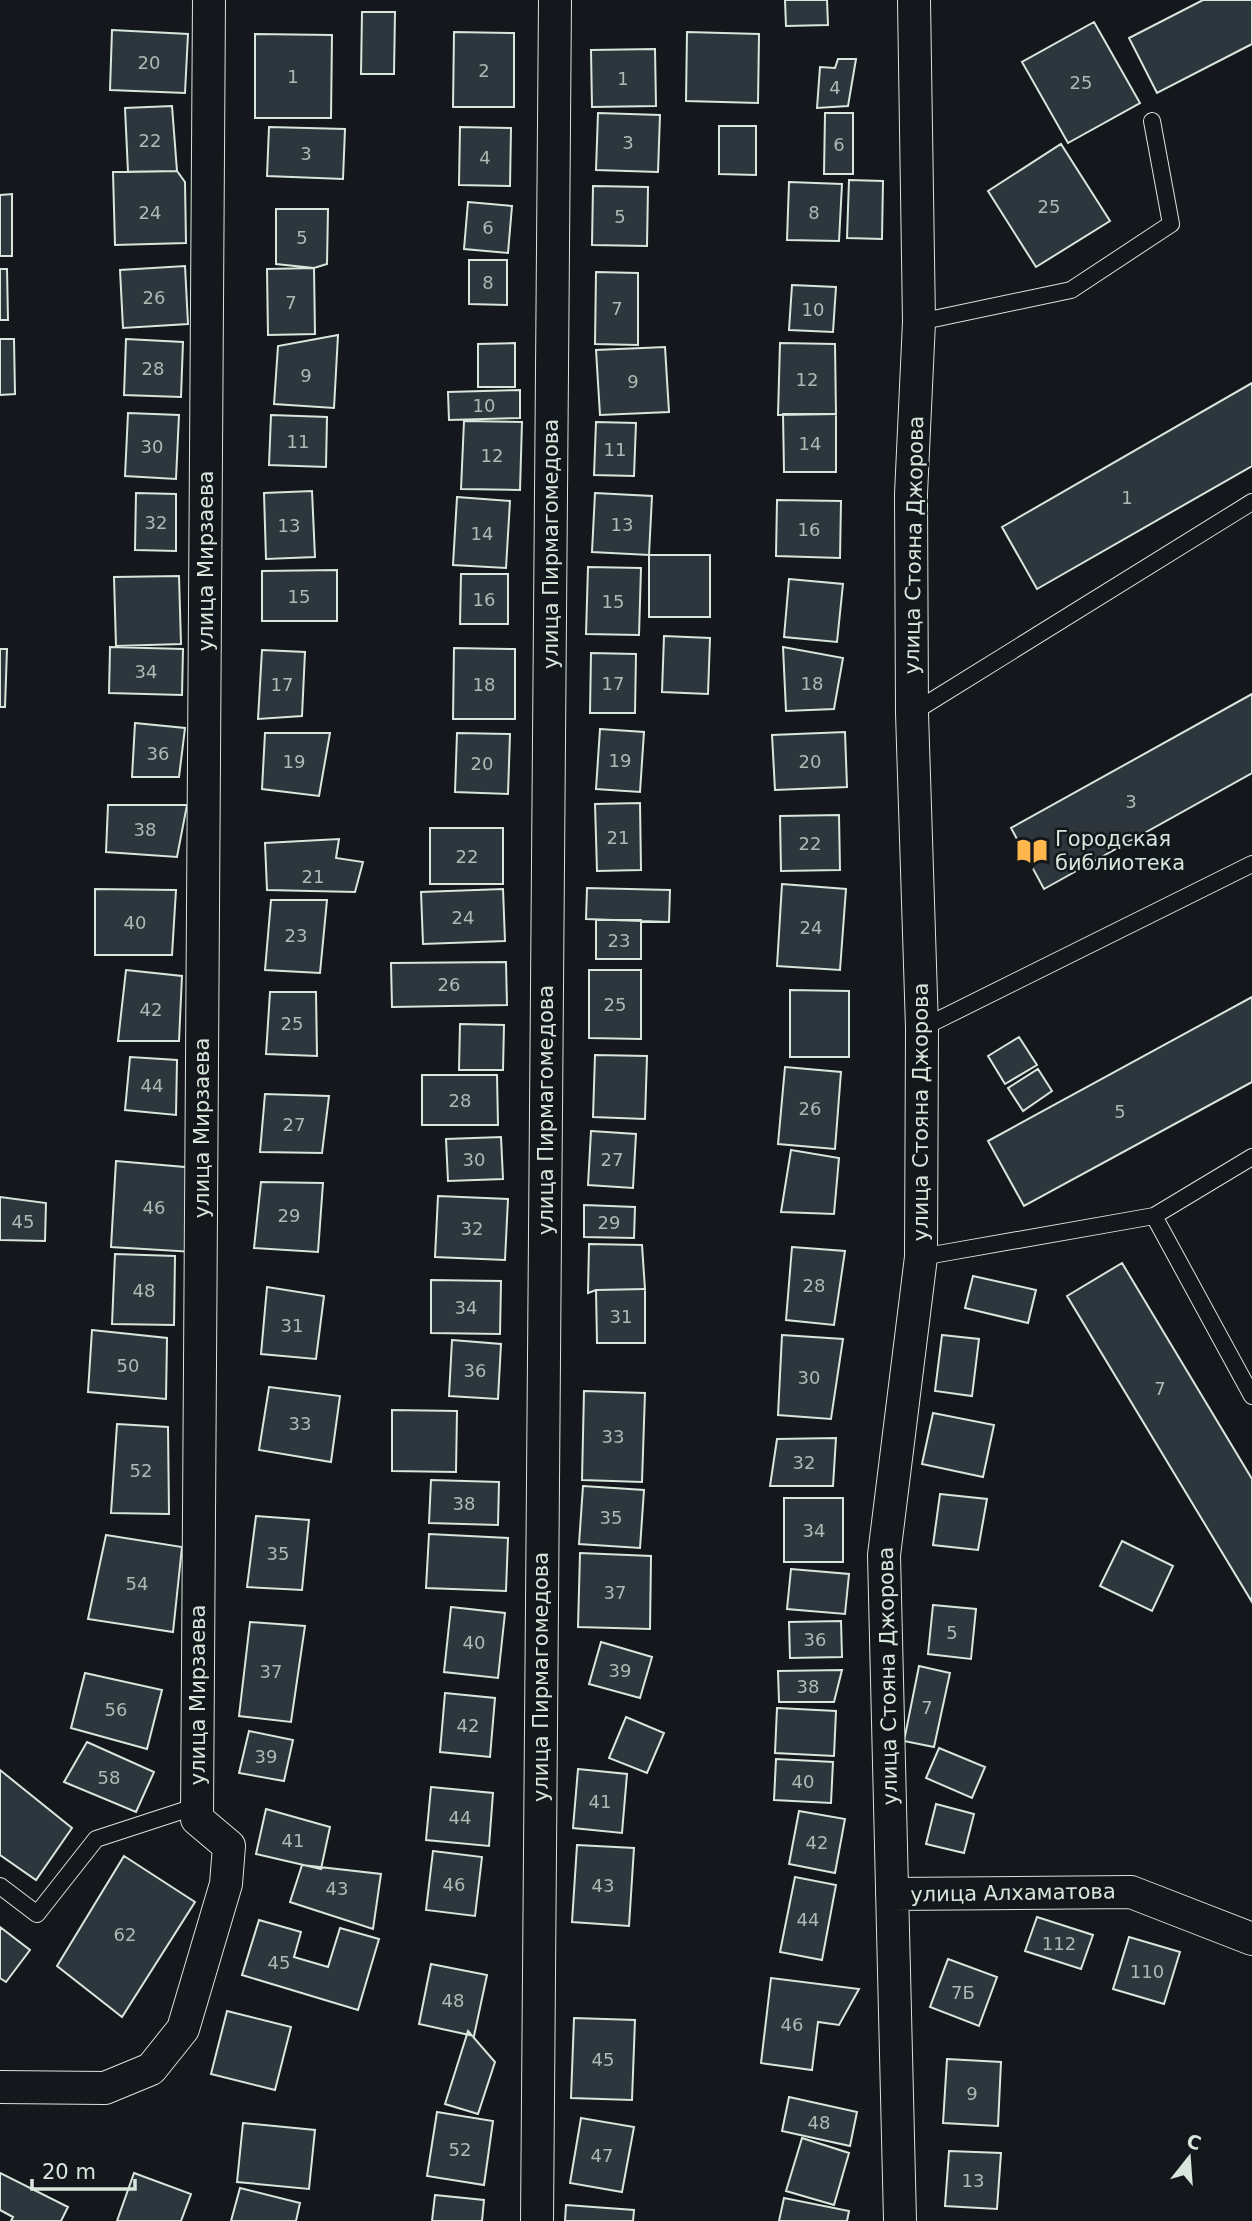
<svg xmlns="http://www.w3.org/2000/svg" width="1252" height="2221" viewBox="0 0 1252 2221" font-family="'DejaVu Sans',sans-serif">
  <rect width="100%" height="100%" fill="#14181c"/>
  <path fill="#2c363c" stroke="#d8e6dc" stroke-width="2" d="M785,0h42l1,25 -42,1z
    M1203,0h49v44l-95,49 -28,-55z
    M362,12h33l-1,62h-33z
    M1094,22l46,81 -72,40 -46,-81z
    M112,30l76,4 -3,59 -75,-3z
    M454,32l60,1v74h-61z
    M687,32l72,2 -1,69 -72,-2z
    M255,34l77,1 -1,83h-76z
    M655,49l1,57 -64,1 -1,-57z
    M838,59h18l-8,47 -31,2 3,-41 15,1z
    M172,106l5,65 -49,1 -3,-64z
    M598,113l62,2 -2,57 -62,-2z
    M825,113h28v61h-29z
    M719,126h37v49l-37,-1z
    M269,127l76,2 -2,50 -76,-3z
    M460,127l51,1 -1,58 -51,-1z
    M1061,144l49,77 -74,46 -48,-76z
    M177,171l8,11 1,61 -71,2 -2,-73z
    M849,180l34,1 -1,58 -35,-1z
    M789,182l53,2 -3,57 -52,-1z
    M593,186l55,1 -1,59 -55,-1z
    M12,194v62h-12v-61z
    M468,202l44,4 -4,47 -44,-4z
    M276,209h52l-1,55 -13,4 -38,-4z
    M469,260h38v45l-38,-1z
    M185,266l3,58 -65,4 -3,-58z
    M314,268l1,66 -47,1 -1,-66z
    M0,269h7l1,51h-8z
    M596,272l42,1v72l-43,-1z
    M792,285l44,2 -3,45 -44,-2z
    M338,335l-4,73 -60,-4 4,-58z
    M0,339h14l1,55 -15,1z
    M126,339l57,3 -2,55 -57,-2z
    M515,343v44h-37v-43z
    M780,343l55,1 1,70 -58,1z
    M665,347l4,65 -69,3 -4,-65z
    M1252,383v83l-215,123 -35,-62z
    M520,390v28l-71,2 -1,-28z
    M128,413l51,2 -3,64 -51,-3z
    M783,414h53v58h-52z
    M271,415l56,2 -1,50 -57,-2z
    M464,421l58,1 -2,68 -59,-1z
    M596,422l40,1 -2,53 -40,-1z
    M312,491l3,66 -49,2 -2,-66z
    M136,493l40,1v57l-41,-1z
    M595,493l57,3 -3,59 -57,-3z
    M457,497l53,4 -4,67 -53,-3z
    M777,500l64,1 -1,57 -64,-2z
    M649,555h61v62h-61z
    M588,567l53,1 -2,67 -53,-1z
    M337,570v51h-75v-50z
    M461,574h47v50h-48z
    M179,576l2,68 -65,2 -2,-69z
    M789,579l54,5 -6,58 -53,-5z
    M664,636l46,2 -2,56 -46,-2z
    M110,647l73,2 -1,46 -73,-2z
    M783,647l60,11 -9,51 -48,2z
    M454,648l61,1v70h-62z
    M0,649h7l-2,58h-5z
    M262,650l43,2 -3,64 -44,3z
    M591,653l45,1 -1,59h-45z
    M1252,694v79l-208,116 -33,-61z
    M135,723l50,5 -6,49h-47z
    M600,729l44,3 -4,60 -44,-3z
    M845,732l2,55 -72,3 -3,-55z
    M265,733h65l-11,63 -57,-7z
    M457,733l53,1 -2,60 -53,-2z
    M640,803l1,67 -44,1 -2,-67z
    M108,805h79l-10,52 -71,-5z
    M839,815l1,55 -59,1 -1,-55z
    M430,828h73v56h-73z
    M339,839l-3,19 27,4 -8,30 -88,-2 -2,-47z
    M782,884l64,5 -6,81 -63,-4z
    M587,888l83,2 -1,32 -83,-3z
    M95,889l81,1 -4,65h-77z
    M503,889l2,52 -82,3 -2,-52z
    M271,900h56l-7,73 -55,-3z
    M596,920h45v39h-45z
    M506,962l1,43 -115,2 -1,-44z
    M126,970l56,6 -3,65h-61z
    M589,970h52v69l-52,-1z
    M790,990l59,1v66h-59z
    M270,992h46l1,64 -51,-2z
    M1252,997v85l-228,124 -36,-65z
    M460,1024l44,1 -1,45h-44z
    M1019,1037l18,28 -32,19 -17,-28z
    M595,1055l52,1 -2,63 -52,-2z
    M130,1057l47,3 -1,55 -51,-5z
    M785,1067l56,5 -6,77 -57,-5z
    M1038,1069l14,22 -29,20 -15,-23z
    M422,1075h75l1,50h-76z
    M265,1094l64,2 -7,57 -62,-1z
    M591,1131l45,3 -3,54 -45,-3z
    M501,1137l2,42 -55,2 -2,-42z
    M791,1150l48,8 -5,56 -53,-2z
    M116,1161l80,7 -2,84 -83,-5z
    M261,1182l62,1 -5,69 -64,-4z
    M438,1196l70,3 -3,61 -70,-3z
    M0,1197l46,6 -1,38 -45,-1z
    M584,1205l51,2 -1,31 -50,-1z
    M589,1244l53,1 3,44 -49,1 -8,3z
    M792,1247l53,4 -11,74 -48,-5z
    M115,1254l60,2 -1,69 -62,-1z
    M1122,1263l130,216v123l-185,-306z
    M973,1276l63,14 -8,33 -63,-15z
    M431,1280l70,1 -1,53 -69,-1z
    M267,1287l57,9 -8,63 -55,-5z
    M645,1289v54h-48l-1,-53z
    M92,1330l75,8 -1,61 -78,-7z
    M782,1335l61,4 -12,80 -53,-4z
    M942,1335l37,4 -7,57 -37,-5z
    M452,1340l49,4 -3,55 -49,-3z
    M269,1387l71,9 -9,66 -72,-12z
    M584,1391l61,2 -3,89 -60,-2z
    M392,1410l65,1 -1,61 -64,-1z
    M933,1413l61,12 -11,52 -61,-13z
    M117,1424l51,3 1,87 -58,-1z
    M836,1438l-3,48h-63l7,-47z
    M431,1480l68,2 -1,43 -69,-2z
    M583,1486l61,4 -4,58 -61,-4z
    M940,1494l47,5 -9,51 -45,-5z
    M784,1498h59v64h-59z
    M256,1516l53,4 -7,70 -55,-3z
    M429,1534l79,4 -2,53 -80,-3z
    M106,1535l76,12 -9,85 -85,-13z
    M1122,1541l51,25 -21,45 -52,-25z
    M580,1553l71,3 -1,73 -72,-2z
    M791,1569l58,5 -4,40 -58,-5z
    M933,1605l43,4 -5,50 -43,-5z
    M451,1607l54,6 -7,65 -54,-6z
    M841,1621l1,36 -52,1 -1,-36z
    M250,1622l55,4 -14,96 -52,-6z
    M601,1642l51,15 -12,41 -51,-14z
    M919,1666l31,7 -16,74 -30,-6z
    M842,1670l-8,32h-55l-1,-31z
    M85,1673l77,17 -15,59 -76,-21z
    M445,1693l50,5 -5,59 -50,-5z
    M777,1708l59,3 -2,45 -59,-3z
    M626,1717l38,16 -17,40 -38,-15z
    M249,1731l44,9 -9,41 -45,-8z
    M87,1742l67,30 -18,40 -72,-30z
    M939,1748l46,19 -13,31 -46,-20z
    M776,1759l57,3 -2,41 -57,-3z
    M578,1769l49,5 -5,59 -49,-5z
    M0,1770l72,58 -36,52 -36,-25z
    M431,1787l62,6 -4,53 -63,-6z
    M936,1804l38,10 -10,39 -38,-9z
    M266,1809l64,18 -9,42 -65,-15z
    M799,1811l46,8 -10,54 -46,-9z
    M577,1845l57,3 -5,78 -57,-4z
    M433,1851l49,6 -7,59 -49,-6z
    M124,1856l71,46 -73,115 -65,-51z
    M302,1865l79,9 -8,55 -83,-27z
    M795,1877l41,8 -14,75 -42,-8z
    M1037,1917l56,18 -12,34 -56,-18z
    M259,1920l42,12 -7,25 34,10 12,-39 39,11 -21,71 -116,-35z
    M0,1927l30,23 -24,32 -6,-4z
    M1129,1937l51,15 -16,52 -51,-15z
    M948,1959l49,18 -18,49 -49,-19z
    M431,1964l56,11 -13,61 -55,-12z
    M771,1978l88,11 -20,36 -21,-3 -6,48 -51,-7z
    M227,2011l64,16 -16,63 -64,-16z
    M574,2018l61,2 -3,80 -61,-2z
    M468,2031l27,31 -17,52 -33,-10z
    M947,2059l54,3 -3,64 -55,-3z
    M789,2097l68,15 -7,34 -68,-15z
    M437,2112l56,9 -9,64 -57,-9z
    M581,2118l53,9 -12,65 -52,-9z
    M243,2123l72,7 -6,59 -72,-7z
    M802,2138l47,15 -15,52 -48,-14z
    M949,2151l52,2 -4,56 -52,-3z
    M0,2173l68,34 -7,14h-50l2,-4 -13,-7z
    M134,2173l57,21 -10,27h-64z
    M240,2188l60,15 -4,18h-65z
    M435,2195l49,5 -2,21h-50z
    M784,2198l65,13 -2,10h-68z
    M566,2205l68,5 -1,11h-68z"/>
  <g fill="none" stroke-linecap="round" stroke-linejoin="round">
    <g stroke="#d8e6dc" stroke-width="18">
      <path id="service" d="M919,322l152,-32 100,-66 -19,-103
        M912,713l340,-211
        M922,1028l330,-164
        M1154,1216l98,180
        M921,1257l233,-41 98,-59
        M0,1886l37,28 59,-75 101,-33"/>
    </g>
    <g stroke="#d8e6dc" stroke-width="34">
      <path id="minor" d="M892,1894l239,-2 121,47
        M0,2087l105,1 46,-19 32,-40 43,-145 3,-38 -32,-27 12,-1819
        M537,2221l18,-2221
        M900,2221l-16,-666 37,-298 1,-229 -10,-315 -1,-219 8,-172 -5,-322"/>
    </g>
    <use href="#service" stroke="#14181c" stroke-width="16"/>
    <use href="#minor" stroke="#14181c" stroke-width="32"/>
  </g>
  <defs>
    <g id="library-bare" transform="scale(2.415)"><path d="M-6-4Q-3-5.5-.7-3.5V5Q-3 3-6 4ZM6-4Q3-5.5 .7-3.5V5Q3 3 6 4Z" fill="#ffb74d" stroke="#14181c" stroke-width="2.5" paint-order="stroke"/></g>
  </defs>
  <g fill-rule="evenodd">
    <use href="#library-bare" x="1032" y="851"/>
  </g>
  <g text-anchor="middle" dominant-baseline="central" stroke-width="5" stroke-linejoin="round" paint-order="stroke">
    <g font-size="18" fill="#adbab4">
      <text x="149" y="62">20</text>
      <text x="484" y="70">2</text>
      <text x="293" y="76">1</text>
      <text x="623" y="78">1</text>
      <text x="1081" y="82">25</text>
      <text x="835" y="87">4</text>
      <text x="150" y="140">22</text>
      <text x="628" y="142">3</text>
      <text x="839" y="144">6</text>
      <text x="306" y="153">3</text>
      <text x="485" y="157">4</text>
      <text x="1049" y="206">25</text>
      <text x="150" y="212">24</text>
      <text x="814" y="212">8</text>
      <text x="620" y="216">5</text>
      <text x="488" y="227">6</text>
      <text x="302" y="237">5</text>
      <text x="488" y="282">8</text>
      <text x="154" y="297">26</text>
      <text x="291" y="302">7</text>
      <text x="617" y="308">7</text>
      <text x="813" y="309">10</text>
      <text x="153" y="368">28</text>
      <text x="306" y="375">9</text>
      <text x="807" y="379">12</text>
      <text x="633" y="381">9</text>
      <text x="484" y="405">10</text>
      <text x="298" y="441">11</text>
      <text x="810" y="443">14</text>
      <text x="152" y="446">30</text>
      <text x="615" y="449">11</text>
      <text x="492" y="455">12</text>
      <text x="1127" y="497">1</text>
      <text x="156" y="522">32</text>
      <text x="622" y="524">13</text>
      <text x="289" y="525">13</text>
      <text x="809" y="529">16</text>
      <text x="482" y="533">14</text>
      <text x="299" y="596">15</text>
      <text x="484" y="599">16</text>
      <text x="613" y="601">15</text>
      <text x="146" y="671">34</text>
      <text x="613" y="683">17</text>
      <text x="812" y="683">18</text>
      <text x="282" y="684">17</text>
      <text x="484" y="684">18</text>
      <text x="158" y="753">36</text>
      <text x="620" y="760">19</text>
      <text x="294" y="761">19</text>
      <text x="810" y="761">20</text>
      <text x="482" y="763">20</text>
      <text x="1131" y="801">3</text>
      <text x="145" y="829">38</text>
      <text x="618" y="837">21</text>
      <text x="810" y="843">22</text>
      <text x="467" y="856">22</text>
      <text x="313" y="876">21</text>
      <text x="463" y="917">24</text>
      <text x="135" y="922">40</text>
      <text x="811" y="927">24</text>
      <text x="296" y="935">23</text>
      <text x="619" y="940">23</text>
      <text x="449" y="984">26</text>
      <text x="615" y="1004">25</text>
      <text x="151" y="1009">42</text>
      <text x="292" y="1023">25</text>
      <text x="152" y="1085">44</text>
      <text x="460" y="1100">28</text>
      <text x="810" y="1108">26</text>
      <text x="1120" y="1111">5</text>
      <text x="294" y="1124">27</text>
      <text x="474" y="1159">30</text>
      <text x="612" y="1159">27</text>
      <text x="154" y="1207">46</text>
      <text x="289" y="1215">29</text>
      <text x="23" y="1221">45</text>
      <text x="609" y="1222">29</text>
      <text x="472" y="1228">32</text>
      <text x="814" y="1285">28</text>
      <text x="144" y="1290">48</text>
      <text x="466" y="1307">34</text>
      <text x="621" y="1316">31</text>
      <text x="292" y="1325">31</text>
      <text x="128" y="1365">50</text>
      <text x="475" y="1370">36</text>
      <text x="809" y="1377">30</text>
      <text x="1160" y="1388">7</text>
      <text x="300" y="1423">33</text>
      <text x="613" y="1436">33</text>
      <text x="804" y="1462">32</text>
      <text x="141" y="1470">52</text>
      <text x="464" y="1503">38</text>
      <text x="611" y="1517">35</text>
      <text x="814" y="1530">34</text>
      <text x="278" y="1553">35</text>
      <text x="137" y="1583">54</text>
      <text x="615" y="1592">37</text>
      <text x="952" y="1632">5</text>
      <text x="815" y="1639">36</text>
      <text x="474" y="1642">40</text>
      <text x="620" y="1670">39</text>
      <text x="271" y="1671">37</text>
      <text x="808" y="1686">38</text>
      <text x="927" y="1707">7</text>
      <text x="116" y="1709">56</text>
      <text x="468" y="1725">42</text>
      <text x="266" y="1756">39</text>
      <text x="109" y="1777">58</text>
      <text x="803" y="1781">40</text>
      <text x="600" y="1801">41</text>
      <text x="460" y="1817">44</text>
      <text x="293" y="1840">41</text>
      <text x="817" y="1842">42</text>
      <text x="454" y="1884">46</text>
      <text x="603" y="1885">43</text>
      <text x="337" y="1888">43</text>
      <text x="808" y="1919">44</text>
      <text x="125" y="1934">62</text>
      <text x="1059" y="1943">112</text>
      <text x="279" y="1962">45</text>
      <text x="1147" y="1971">110</text>
      <text x="963" y="1992">7Б</text>
      <text x="453" y="2000">48</text>
      <text x="792" y="2024">46</text>
      <text x="603" y="2059">45</text>
      <text x="972" y="2093">9</text>
      <text x="819" y="2122">48</text>
      <text x="460" y="2149">52</text>
      <text x="602" y="2155">47</text>
      <text x="973" y="2180">13</text>
    </g>
    <g font-size="21" fill="#d8e6dc" stroke="#14181c">
      <text transform="translate(551 544) rotate(-90)">улица Пирмагомедова</text>
      <text transform="translate(914 545) rotate(-89)">улица Стояна Джорова</text>
      <text transform="translate(206 561) rotate(-90)">улица Мирзаева</text>
      <text transform="translate(546 1110) rotate(-90)">улица Пирмагомедова</text>
      <text transform="translate(921 1112) rotate(-90)">улица Стояна Джорова</text>
      <text transform="translate(202 1128) rotate(-90)">улица Мирзаева</text>
      <text transform="translate(888 1676) rotate(-91)">улица Стояна Джорова</text>
      <text transform="translate(541 1677) rotate(-90)">улица Пирмагомедова</text>
      <text transform="translate(198 1695) rotate(-90)">улица Мирзаева</text>
      <text transform="translate(1013 1893) rotate(-1)">улица Алхаматова</text>
    </g>
    <g font-size="21" fill="#d8e6dc" stroke="#14181c" text-anchor="start">
      <text x="1055" y="839">Городская<tspan x="1055" dy="24">библиотека</tspan></text>
    </g>
  </g>
  <g transform="translate(1189 2158) rotate(17)" stroke="#14181c" stroke-width="5" paint-order="stroke">
  <path d="M0-5L12 26L0 18L-12 26Z" fill="#d8e6dc"/>
  <text y="-10" font-size="19" font-weight="bold" text-anchor="middle" fill="#d8e6dc">С</text>
  </g>
  <path d="M32 2179v10h103v-10" fill="none" stroke="#d8e6dc" stroke-width="3.5"/>
  <text x="42" y="2179" font-size="21" fill="#d8e6dc" stroke="#14181c" stroke-width="5" paint-order="stroke">20 m</text>
</svg>
